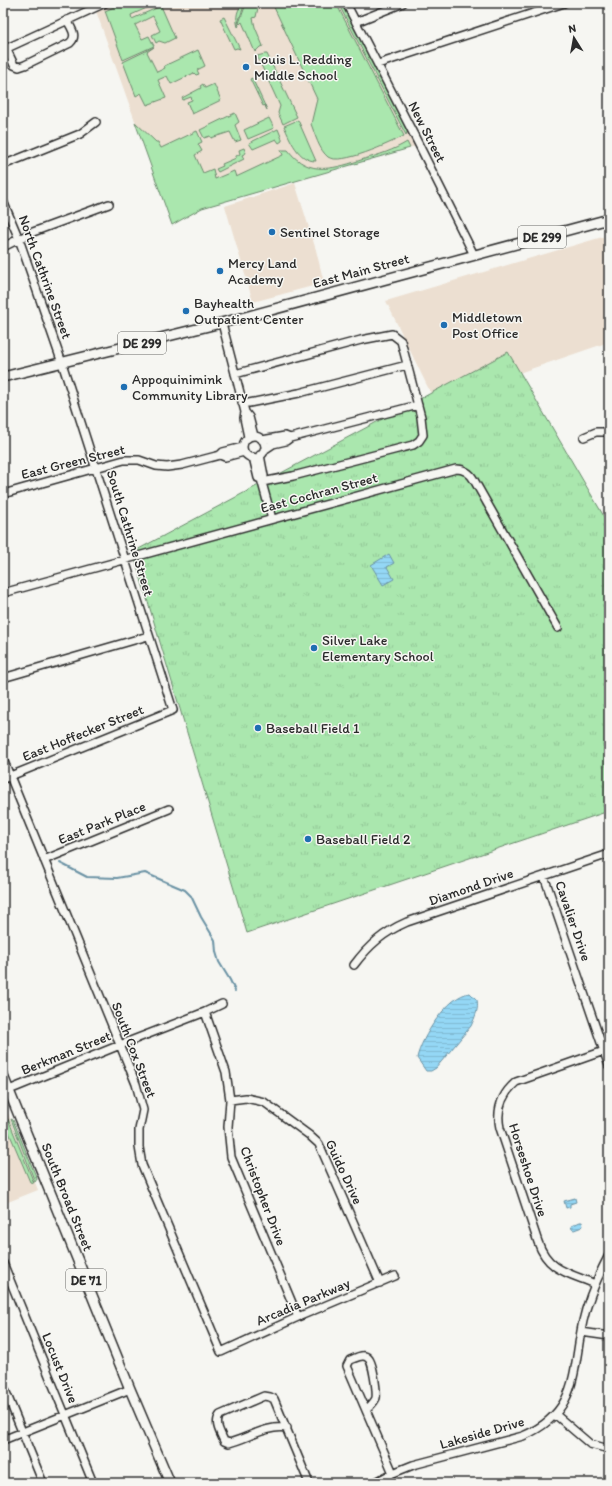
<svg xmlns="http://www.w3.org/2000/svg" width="612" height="1486" viewBox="0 0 612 1486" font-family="Itim,sans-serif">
  <defs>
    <pattern id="park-tufts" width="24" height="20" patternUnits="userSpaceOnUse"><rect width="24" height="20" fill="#aae7ae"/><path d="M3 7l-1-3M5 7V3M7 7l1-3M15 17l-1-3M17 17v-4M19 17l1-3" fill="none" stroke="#92c696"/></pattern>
    <pattern id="water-rules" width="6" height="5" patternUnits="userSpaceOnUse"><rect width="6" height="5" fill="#94d7f5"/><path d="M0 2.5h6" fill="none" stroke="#80b9d2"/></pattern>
  </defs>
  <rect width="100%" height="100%" fill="#f6f6f2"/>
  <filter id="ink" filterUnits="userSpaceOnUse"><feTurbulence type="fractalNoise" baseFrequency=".025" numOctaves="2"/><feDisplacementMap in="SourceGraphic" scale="8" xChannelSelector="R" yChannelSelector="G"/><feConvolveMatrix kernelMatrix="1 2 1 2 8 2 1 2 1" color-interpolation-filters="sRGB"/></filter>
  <g filter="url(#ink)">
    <path fill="#ecdfd1" d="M114,3h229l73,143 -214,62 -30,17 -76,-214z
      M295,183l21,67 8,33 -71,19 -28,-96z
      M609,235v107l-174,60 -49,-101z
      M3,1101l35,89 -35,14z"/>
    <path fill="#aae7ae" stroke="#6a896c" d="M123,3h35l-27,12 1,4 29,-13 14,32 -10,5 -6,-2 -3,2 -4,-8 8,-4 -7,-15 -18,9 7,14 7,-3 5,10 -31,14 -18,-49z
      M245,3l-7,20 1,3 -1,1c-3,-9 -1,-20 7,-24z
      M248,3h11l-3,14 -3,1 2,9 8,19 -3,1 -5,5 -13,-30 -2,2 -1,-1 7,-19z
      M272,3h64l68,133c-14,7 -63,30 -76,21 -9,-7 -13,-23 -17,-33l6,-25z
      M338,3h5l65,127 -2,5z
      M224,17l16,32 -3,-1 -3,1 -14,-30z
      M154,47l-7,5 10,20 8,-4 -1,-2 34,-16 7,16 -8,4 2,4 -3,1 -2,-2 -23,11 -4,-8 -9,4 8,18 -19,7 -6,-12 -5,3 -13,-34z
      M265,54h2l30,63 -14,7 -5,-11 2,-7 -23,-50z
      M252,78l15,32 -2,-5 -2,1 -13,-27z
      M203,84l2,4 9,-4 7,16 -29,14 -5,-12 5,-2 -1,-3 -8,3 -1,-2 19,-10 -1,-2z
      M235,113l4,9 -4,3 6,15 -6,2 -5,-10 -19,6 -1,-2 -6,2 -4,-8z
      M269,118l5,10 -26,11 -4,-9z
      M298,120l18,41c-18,0 -26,-22 -32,-35z
      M135,122l21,20h2l3,6 36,-17 5,11 -4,2 4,7 -7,4 8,18 10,-4 2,10 19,-8 2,6 47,-22 -2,-5h7c21,28 48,18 76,9 15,-4 30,-9 43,-17l3,6 -208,60 -30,17z
      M278,129l4,10v2l-3,2 -3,-4 -23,10 -4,-6z
      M244,148l2,5 -4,2 2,4 -26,13 -2,-3 7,-3 -1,-2 14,-6v-2l4,-2 -1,-4z
      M8,1119l26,64 -4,-1 -25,-59v-3z
      M11,1119l2,1 24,59 -2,3z"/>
    <path fill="url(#park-tufts)" stroke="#6a896c" d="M508,352l101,173v286l-362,122 -114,-381z"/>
    <path fill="url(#water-rules)" stroke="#6a92a4" d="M389,554l5,9 -7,4 7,12 -11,6 -12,-20z
      M470,993l7,7c2,9 -2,17 -6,26l-35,42 -5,3h-5l-9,-13c4,-20 31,-63 53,-65z
      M575,1198l1,4 -6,2v3l-4,1 -2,-7z
      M580,1222h2l1,4 -1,1 -8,3 -2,-1 -1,-3z"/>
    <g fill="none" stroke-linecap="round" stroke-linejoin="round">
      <path stroke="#6a92a4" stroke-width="2" d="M60,863l27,14 30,1 28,-5 40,17 6,6 10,21 14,23 1,12 3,10 11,18 5,11"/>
      <g stroke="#2b2b2b" stroke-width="10">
        <path id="minor" d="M346,3l68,132 60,120
          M356,22l47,-19
          M6,48l8,17 5,2 6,-2 45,-22c8,-7 1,-15 -3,-23
          M3,50l102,-47
          M378,64l186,-61
          M3,165l77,-31 16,-12
          M3,201l16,38 43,124 111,347 -170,69
          M3,247l30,-15 76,-28
          M222,323l23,89
          M235,374l126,-34 31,-6 9,7 20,76 2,18 -4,6 -6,4 -120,31 -31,6
          M242,403h7l50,-10 108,-28
          M243 447a11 11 0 1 1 22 0a11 11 0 1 1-22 0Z
          M248,437l-4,-19 1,-6 4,5 5,19
          M584,437l12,-5h13
          M290,438l128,-33
          M262,440l23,-4 5,2 -4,3 -13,3 -9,6
          M243,447l-20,5 -3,3 5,2 19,-5
          M253,457l5,21 3,1 3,-3 -4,-21
          M261,479l11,40
          M3,494l121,-34h15l17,6 11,1 15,-2 38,-10
          M3,593l453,-124c9,0 14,4 18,11l84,148
          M3,678l145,-42
          M3,759l133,325 7,26 -4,20v17l3,18 79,187 77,-35 97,-41
          M44,860l125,-51
          M544,876l65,190
          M354,965c15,-20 30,-33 53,-43l202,-68
          M205,1012l21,60 4,28 -2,27 3,30 67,160
          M9,1090l111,-45 85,-33 17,-8
          M230,1100l16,-2 18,4 45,33 10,9 61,139
          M3,1263l90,220
          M595,1284c-26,-11 -47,-13 -57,-42l-38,-114c-4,-19 2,-34 16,-46l88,-31
          M581,1332l28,4
          M3,1385l40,98
          M366,1410c4,-4 8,-7 10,-12 1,-6 -3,-37 -8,-40 -5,-5 -12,0 -18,2l-3,6 46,107
          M556,1415l34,29 19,5
          M287,1428c-21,-3 -38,10 -58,15l-5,-2c-4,-9 -10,-18 -4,-26l44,-19 6,1 4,2 35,84
          M3,1440l127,-51
          M374,1483l19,-10 20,-8 110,-29c56,-24 49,-64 60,-115 5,-23 15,-45 26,-66"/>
      </g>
      <g stroke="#2b2b2b" stroke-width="12">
        <path id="major" d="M3,377l242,-60 364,-98
          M3,1076l127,313 40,94"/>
      </g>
      <use href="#minor" stroke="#f6f6f2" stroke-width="7"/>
      <use href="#major" stroke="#f6f6f2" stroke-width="9"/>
    </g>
  </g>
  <g fill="#1f6fb2" stroke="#f6f6f2" stroke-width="1.5">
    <circle cx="246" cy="67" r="4"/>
    <circle cx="272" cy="232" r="4"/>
    <circle cx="220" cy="271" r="4"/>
    <circle cx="186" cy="311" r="4"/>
    <circle cx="444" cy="325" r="4"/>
    <circle cx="124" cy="387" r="4"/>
    <circle cx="314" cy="648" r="4"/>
    <circle cx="258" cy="728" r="4"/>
    <circle cx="308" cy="839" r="4"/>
  </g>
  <g text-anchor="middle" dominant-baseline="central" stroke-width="3" stroke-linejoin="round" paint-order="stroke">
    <g fill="#f6f6f2" stroke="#686867" stroke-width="1">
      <rect x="518" y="226" width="48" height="22" rx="3"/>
      <rect x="118" y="332" width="48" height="22" rx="3"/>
      <rect x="66" y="1269" width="40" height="22" rx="3"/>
    </g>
    <g font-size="13" font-weight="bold" fill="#2b2b2b">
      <text x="542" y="237">DE 299</text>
      <text x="142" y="343">DE 299</text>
      <text x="86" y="1280">DE 71</text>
    </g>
    <g font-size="14" fill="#2b2b2b" stroke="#f6f6f2" text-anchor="start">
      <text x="254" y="59">Louis L. Redding<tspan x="254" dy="16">Middle School</tspan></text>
      <text x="280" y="232">Sentinel Storage</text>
      <text x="228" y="263">Mercy Land<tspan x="228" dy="16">Academy</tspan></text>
      <text x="194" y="303">Bayhealth<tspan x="194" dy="16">Outpatient Center</tspan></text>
      <text x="452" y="317">Middletown<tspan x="452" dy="16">Post Office</tspan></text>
      <text x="132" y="379">Appoquinimink<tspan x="132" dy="16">Community Library</tspan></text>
      <text x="322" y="640">Silver Lake<tspan x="322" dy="16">Elementary School</tspan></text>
      <text x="266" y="728">Baseball Field 1</text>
      <text x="316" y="839">Baseball Field 2</text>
    </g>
    <g font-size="14" fill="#2b2b2b" stroke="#f6f6f2">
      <text transform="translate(427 132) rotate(63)">New Street</text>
      <text transform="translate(361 271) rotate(-15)">East Main Street</text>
      <text transform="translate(45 277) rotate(70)">North Cathrine Street</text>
      <text transform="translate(73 462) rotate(-14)">East Green Street</text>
      <text transform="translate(319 493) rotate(-15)">East Cochran Street</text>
      <text transform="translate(130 533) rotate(73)">South Cathrine Street</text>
      <text transform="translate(83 733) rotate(-22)">East Hoffecker Street</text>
      <text transform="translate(102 823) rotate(-22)">East Park Place</text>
      <text transform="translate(471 887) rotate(-19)">Diamond Drive</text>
      <text transform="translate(573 921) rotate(71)">Cavalier Drive</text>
      <text transform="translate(134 1050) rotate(69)">South Cox Street</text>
      <text transform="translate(66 1053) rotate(-22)">Berkman Street</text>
      <text transform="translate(528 1170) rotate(72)">Horseshoe Drive</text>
      <text transform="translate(344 1172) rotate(65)">Guido Drive</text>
      <text transform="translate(263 1196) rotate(69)">Christopher Drive</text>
      <text transform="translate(67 1197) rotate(68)">South Broad Street</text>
      <text transform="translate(303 1302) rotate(-23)">Arcadia Parkway</text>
      <text transform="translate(60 1368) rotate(68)">Locust Drive</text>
      <text transform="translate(482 1433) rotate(-16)">Lakeside Drive</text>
    </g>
  </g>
  <rect width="612" height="1486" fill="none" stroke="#f6f6f2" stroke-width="16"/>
  <rect x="8" y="8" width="596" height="1470" fill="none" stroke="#2b2b2b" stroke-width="1.5" filter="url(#ink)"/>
  <g transform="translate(574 38) rotate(349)" stroke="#f6f6f2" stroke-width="3" paint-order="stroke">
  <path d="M0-3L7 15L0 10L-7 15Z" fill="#2b2b2b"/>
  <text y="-6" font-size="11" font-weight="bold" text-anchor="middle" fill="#2b2b2b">N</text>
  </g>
</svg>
